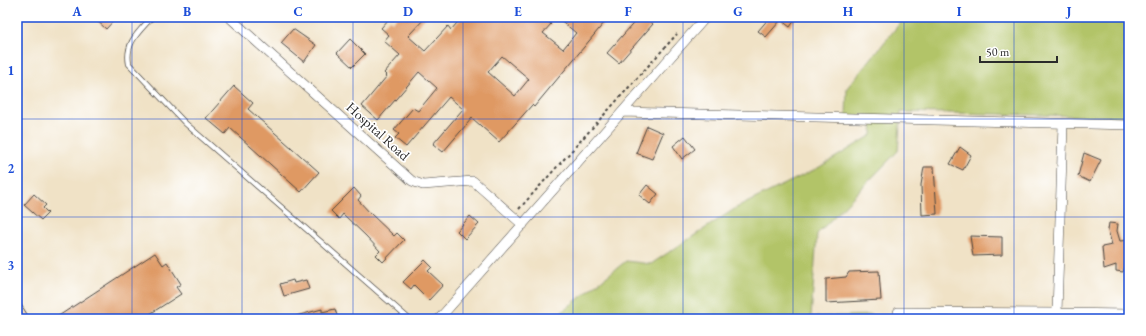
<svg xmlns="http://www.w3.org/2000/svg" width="1146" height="336" viewBox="0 0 1146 336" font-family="'EB Garamond',serif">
  <rect width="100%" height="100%" fill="#fff"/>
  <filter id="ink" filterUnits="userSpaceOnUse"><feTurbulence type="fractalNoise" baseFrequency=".025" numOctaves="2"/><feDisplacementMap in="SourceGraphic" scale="8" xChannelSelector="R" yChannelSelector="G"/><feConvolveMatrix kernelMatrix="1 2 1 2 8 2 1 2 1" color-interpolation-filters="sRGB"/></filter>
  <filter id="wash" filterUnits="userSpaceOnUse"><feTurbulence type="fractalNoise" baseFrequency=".012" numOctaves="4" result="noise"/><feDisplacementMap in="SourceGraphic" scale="16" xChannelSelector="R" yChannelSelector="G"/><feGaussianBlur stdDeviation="0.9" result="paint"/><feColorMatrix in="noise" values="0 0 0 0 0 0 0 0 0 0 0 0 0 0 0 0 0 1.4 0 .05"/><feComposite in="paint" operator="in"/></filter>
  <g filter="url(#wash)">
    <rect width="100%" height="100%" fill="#f0e2c6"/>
    <path fill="#b2c467" stroke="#6e7849" d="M905,17h224v100l-228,-5 -3,39 -81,83 -6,83 62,-2v4h-320l73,-58 25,3 85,-56 82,-40 54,-33 1,-17h-27l1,-30z"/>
    <g id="blocks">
      <path fill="#df9963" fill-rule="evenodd" d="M93,17h24l-11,12z
        M397,17h29l-18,19 17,15 23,-25 3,4 11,-13h80l9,7 -8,9 20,16 13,-16 -19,-16h52l-75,90 -2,-2 -33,37 -27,-24 -29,34 -10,-8 30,-35 -14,-12 -43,50 -11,-9 4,-4 -5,-4 19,-22 5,3 19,-23 -18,-16 -41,48 -16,-14 25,-30 -3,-3 16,-18 -16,-14 5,-6 -8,-7 8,-9 3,3zM502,56l27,23 -14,17 -27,-24z
        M639,17h6l8,7 -34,39 -12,-10z
        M770,17h5l5,4 -14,16 -8,-6z
        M777,17h20l-7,10z
        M293,29l23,16 -12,17 -23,-19z
        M350,39l15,15 -13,13 -15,-14z
        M234,86l19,17 -5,6 71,63 -18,20 -71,-64 -5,6 -19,-16z
        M647,126l16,7 -11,26 -16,-6z
        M685,136l10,13 -13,10 -9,-13z
        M960,147l11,8 -8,15 -13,-6z
        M1084,153l17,7 -11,22 -12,-6z
        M924,167h10l3,47 -15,1 -1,-30z
        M647,185l11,9 -8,10 -11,-9z
        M354,188l7,8 -3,4 13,14 23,22 3,-3 7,7 -21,22 -7,-7 4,-4 -14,-15 -23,-22 -4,5 -8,-8z
        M34,194l12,11 -3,3 5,5 -7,7 -17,-15z
        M470,216l9,8 -14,15 -8,-8z
        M1109,223l9,1 -1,7 3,10 9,-1v16l-6,16 -7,-1v-6l-12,4 -2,-22 10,-2 -4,-15z
        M970,236l32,1v18l-29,1z
        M155,253l8,12 4,-3 14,22 -5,3 5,7 -39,25h-88z
        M425,260l7,7 -4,4 15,14 -14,15 -15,-15 -3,4 -8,-7z
        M879,271l2,29 -55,3v-24l20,-2 3,-5z
        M293,280l1,3 12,-3 3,9 -25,7 -4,-12z
        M17,298l13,21h-13z
        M322,309v3l13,-3 3,10h-42v-3z"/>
    </g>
  </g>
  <g filter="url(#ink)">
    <use href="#blocks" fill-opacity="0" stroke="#494642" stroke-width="1"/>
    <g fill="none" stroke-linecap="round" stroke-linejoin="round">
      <g stroke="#494642" stroke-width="6">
        <path id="lane" d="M152,17c-13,15 -27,25 -23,47l56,59 224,196"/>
      </g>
      <g stroke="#494642" stroke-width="10">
        <path id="street" d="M229,17l183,164 11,4 50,-4 50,44
          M622,112l507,13
          M898,312l159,1 6,-189
          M1057,313l72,1
          M439,319l267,-302"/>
      </g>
      <path stroke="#494642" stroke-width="2" stroke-dasharray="3 3" stroke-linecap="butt" d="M519,209l158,-175"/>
      <use href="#lane" stroke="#fff" stroke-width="4.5"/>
      <use href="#street" stroke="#fff" stroke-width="9"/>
    </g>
  </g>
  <path fill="none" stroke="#1d4ed8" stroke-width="1" stroke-opacity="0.55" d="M132,17v302M242,17v302M353,17v302M463,17v302M573,17v302M683,17v302M793,17v302M904,17v302M1014,17v302M17,119h1112M17,217h1112"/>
  <g text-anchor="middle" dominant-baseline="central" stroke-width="3.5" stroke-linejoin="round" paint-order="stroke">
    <g font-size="14" fill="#2b2b2b" stroke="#fff">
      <text transform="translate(378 131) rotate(42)">Hospital Road</text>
    </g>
  </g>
  <rect width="1146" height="336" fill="none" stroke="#fff" stroke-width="44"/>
  <path d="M980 56v6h77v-6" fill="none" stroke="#2b2b2b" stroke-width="2"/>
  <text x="986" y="56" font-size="12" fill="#2b2b2b" stroke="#ffffff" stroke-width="3" paint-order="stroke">50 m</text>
  <rect x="22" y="22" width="1102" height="292" fill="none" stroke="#1d4ed8" stroke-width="1.5"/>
  <g font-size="13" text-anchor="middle" font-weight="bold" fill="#1d4ed8">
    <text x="77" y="16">A</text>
    <text x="187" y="16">B</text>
    <text x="298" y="16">C</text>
    <text x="408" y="16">D</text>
    <text x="518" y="16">E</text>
    <text x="628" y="16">F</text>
    <text x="738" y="16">G</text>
    <text x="848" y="16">H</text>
    <text x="959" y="16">I</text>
    <text x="1069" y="16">J</text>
    <text x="11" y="75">1</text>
    <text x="11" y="173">2</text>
    <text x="11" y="270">3</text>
  </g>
</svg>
